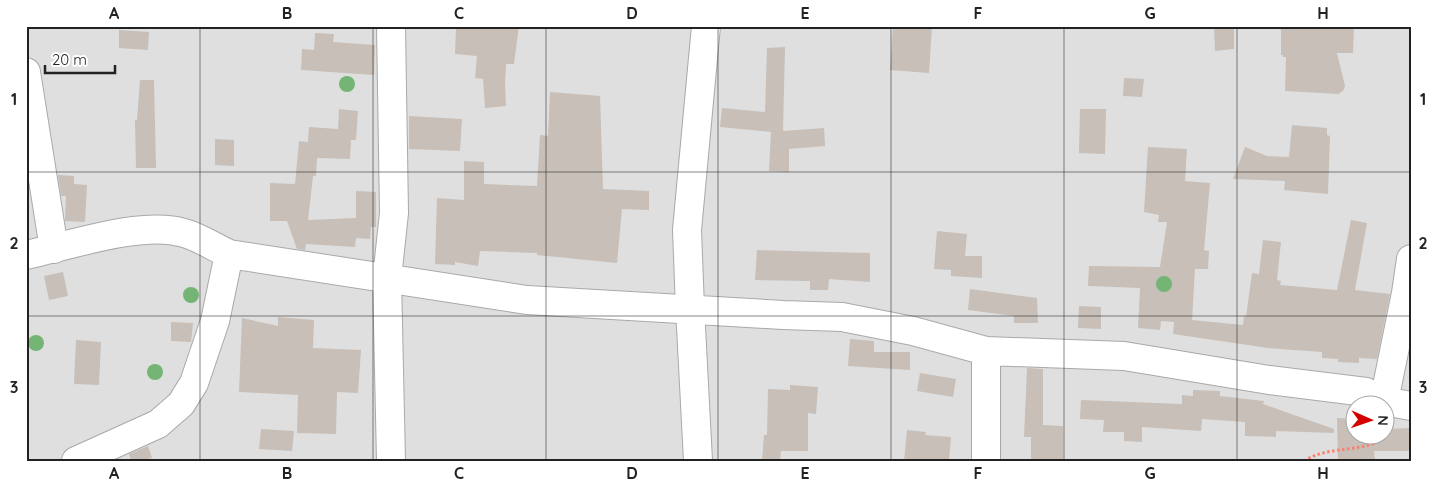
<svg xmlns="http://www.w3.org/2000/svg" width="1437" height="487" viewBox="0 0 1437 487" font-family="Quicksand,sans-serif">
  <rect width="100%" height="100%" fill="#f2efe9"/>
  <path fill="#e0dfdf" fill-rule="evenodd" d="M26,26h1385v435h-1385zM1354,404h30v30h-30z"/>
  <path fill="#c7bfb8" d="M456,26l33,2v-2h30l-5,38h-8l-1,20 1,22 -21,2 -2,-29 -8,-1 2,-22 -22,-2z
    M893,26h39l-3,47 -39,-3z
    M1214,26h20v23l-19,2z
    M1281,26h73l-1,27h-16l8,33 -2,5 -5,3 -53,-3 1,-34h-3v-2h-2z
    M119,30l30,2 -1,18 -29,-2z
    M315,33l19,1 -1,8 42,3 -1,30 -73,-5 1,-21 12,1z
    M785,47l-2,84 41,-3 1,18 -36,3v23l-20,-1 2,-39 -51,-5 2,-19 43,4 2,-64z
    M1124,78l20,1 -2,18 -19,-1z
    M140,80h14l2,88h-20l-1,-48h2z
    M550,92l50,4 3,93 46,2v19l-27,-1 -5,54 -80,-8v-2l-57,-2 -2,15 -23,-4v3l-20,-1 2,-66 27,2v-39l20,1v22l53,2 3,-51 8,1z
    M339,109l19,2 -2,29h-5l-1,19 -33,-1 -1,18h-3l-5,44 48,-2v-27l20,1v35h-5l-1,12 -14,-1 -1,9 -49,-3 -1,6 -8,-1 -10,-28h-17v-38l25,1 4,-43 9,1 1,-15 29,2z
    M1080,109h26l-1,45 -26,-1z
    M409,116l53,3 -2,32 -51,-2z
    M1292,125l35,3v7l3,1 -2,58 -44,-4 1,-9 -52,-2 12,-32 22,9 22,1z
    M215,139l19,1v26l-19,-1z
    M1148,147l39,2 -2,32 25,2 -6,67 5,1 -1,18h-13l-3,51 51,5 1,-9 2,1 6,-44 7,1 4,-34 18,2 -4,38 4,1 -1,4 57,5 14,-70 16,3 -12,67 35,4 -13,65 -18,-1v5l-21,-1v-3l-16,-1v-6l-54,-4 -95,-14 1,-12 -13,-1 -1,9 -22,-2 2,-40 -52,-2 1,-20 71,1 7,-45h-9l1,-7 -15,-3z
    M58,175l16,1v8l13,1 -2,37 -20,-1 1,-25h-5z
    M937,231l30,3 -2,22h17v22l-31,-2v-6l-17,-1z
    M757,250l113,3v29l-41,-3 -1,11h-18v-9l-55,-1z
    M63,272l5,24 -19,4 -5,-24z
    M970,289l67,9 1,25h-24v-7l-46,-6z
    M1079,306l22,1v22l-23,-1z
    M278,317l36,3 -1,28 48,2 -3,43 -21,-1 -1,42 -39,-1 1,-38 -59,-3 3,-74 36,8z
    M171,322l22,1 -2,19 -20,-1z
    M850,339l24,2v11h36v18l-62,-4z
    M76,340l25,2 -2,43 -25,-1z
    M1027,368l16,1v56l20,1v35l-32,-1v-23h-7z
    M920,373l36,6 -3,18 -36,-6z
    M790,385l28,2 -2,27 -8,-1v38h-27l-1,10h-18l2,-26h3l1,-46 22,1z
    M1193,390l27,1v5l44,5 -1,3 71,25v4l-58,-2v6l-31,-1v-14l-43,-3 -1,12 -59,-4v15l-18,-1v-9h-21l1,-12 -24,-1 1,-19 101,4v-9l11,1z
    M1337,418l17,1v15h30v-5l27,-1v23h-37l1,10h-37z
    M261,429l33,2 -2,20 -33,-2z
    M907,430l19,2 -1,3 26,2 -2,24h-45z
    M148,446l4,12 -11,3h-10l-2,-7z"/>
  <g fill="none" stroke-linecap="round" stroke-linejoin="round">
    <g stroke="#a9a9a9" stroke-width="30">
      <path id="street" d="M26,72l28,177
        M26,255c43,-9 116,-35 158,-22 15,4 30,14 45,21l298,46 256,15 59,2 71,14 73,20 138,5 145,24 97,12 18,9 27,5
        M1384,401l22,-108 5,-34
        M76,461l82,-37 23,-20 13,-21 21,-62 14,-67
        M391,461l-4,-183 7,-65 -3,-187
        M698,461l-8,-153 -3,-78 19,-204
        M986,461v-110"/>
    </g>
    <path stroke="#fa8072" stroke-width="3" stroke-dasharray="2.5 2.5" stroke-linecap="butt" d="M1304,461c20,-13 47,-10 69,-17l4,-5 1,-5"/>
    <use href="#street" stroke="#fff" stroke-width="28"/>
  </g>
  <g fill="#74b475">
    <circle cx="347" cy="84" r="8"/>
    <circle cx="1164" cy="284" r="8"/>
    <circle cx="191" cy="295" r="8"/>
    <circle cx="36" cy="343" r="8"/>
    <circle cx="155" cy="372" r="8"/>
  </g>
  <path fill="none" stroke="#222" stroke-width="1" stroke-opacity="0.55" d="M200,26v435M373,26v435M546,26v435M718,26v435M891,26v435M1064,26v435M1237,26v435M26,172h1385M26,316h1385"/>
  <rect width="1437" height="487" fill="none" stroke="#ffffff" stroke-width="55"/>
  <g transform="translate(1370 420) rotate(92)"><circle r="24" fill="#ffffff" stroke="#a7a7a7"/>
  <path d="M0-4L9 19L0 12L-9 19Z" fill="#d40000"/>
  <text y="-8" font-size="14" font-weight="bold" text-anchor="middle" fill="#222222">N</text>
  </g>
  <path d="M45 65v8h70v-8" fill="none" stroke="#222222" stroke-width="2.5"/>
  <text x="52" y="65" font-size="15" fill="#222222" stroke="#ffffff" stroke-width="4" paint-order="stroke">20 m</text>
  <rect x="28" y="28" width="1382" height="432" fill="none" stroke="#222" stroke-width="2"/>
  <g font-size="16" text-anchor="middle" font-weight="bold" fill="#222">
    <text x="114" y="19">A</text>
    <text x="287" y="19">B</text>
    <text x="459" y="19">C</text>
    <text x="632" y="19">D</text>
    <text x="805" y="19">E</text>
    <text x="978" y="19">F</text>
    <text x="1150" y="19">G</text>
    <text x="1323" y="19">H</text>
    <text x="14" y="105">1</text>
    <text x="1423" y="105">1</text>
    <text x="14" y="249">2</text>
    <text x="1423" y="249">2</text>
    <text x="14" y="393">3</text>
    <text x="1423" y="393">3</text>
    <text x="114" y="479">A</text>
    <text x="287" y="479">B</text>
    <text x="459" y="479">C</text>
    <text x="632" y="479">D</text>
    <text x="805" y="479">E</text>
    <text x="978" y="479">F</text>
    <text x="1150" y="479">G</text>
    <text x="1323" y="479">H</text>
  </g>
</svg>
